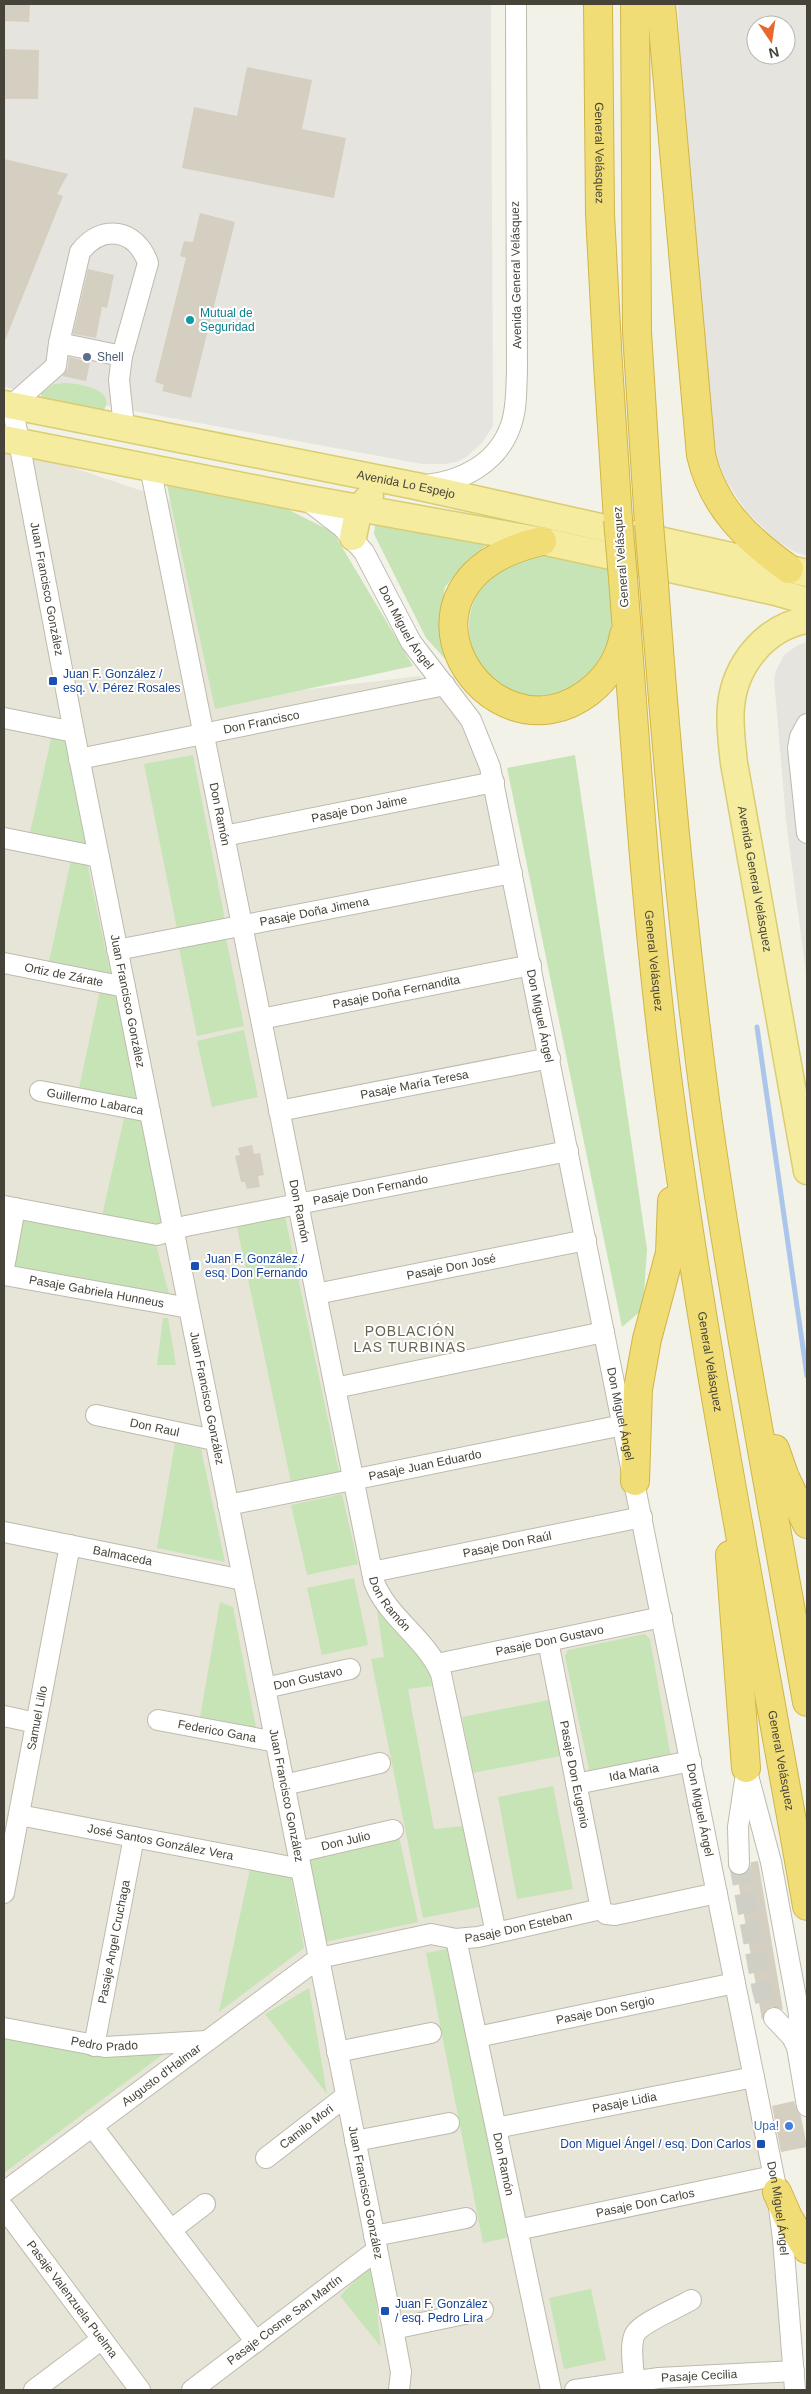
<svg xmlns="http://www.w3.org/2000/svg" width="811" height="2394" viewBox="0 0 811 2394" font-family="Arial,sans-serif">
  <rect width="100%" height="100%" fill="#f3f2e9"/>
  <path fill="#e7e4d8" d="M4,452l49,9 131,44 35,195 201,-24 34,34 27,57 272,1357 20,117 11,149h-780z"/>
  <path fill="#e6e4de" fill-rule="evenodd" d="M4,4h487l2,422 -11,17 -16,14 -10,5 -11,2h-23l-418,-77z
    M678,4h129v552l-14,-5 -17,-11 -29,-28 -21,-31 -13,-33 -33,-384zM756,25h30v30h-30z
    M807,642v339l-21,-160 -12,-142 2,-8 8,-16 14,-10z"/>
  <path fill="#c7e4b6" d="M64,383c14,0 55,7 39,28l-61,-12 -1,-5 13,-10z
    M166,481l121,28 46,23 80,134 -198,43z
    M376,514l112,30 -22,18 -21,25 -6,35 9,40 -22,-24 -52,-104z
    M567,552l41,9c4,37 11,84 -15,115 -6,7 -46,21 -56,25 -12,-5 -37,-12 -45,-20 -33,-32 -31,-87 9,-111 19,-13 43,-15 66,-18z
    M52,735l16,3 23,112 -62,-13z
    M193,755l32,165 -48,9 -33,-165z
    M575,755l72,494 -4,60 -21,18 -115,-559z
    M71,860l16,3 24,112 -62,-13z
    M226,938l18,88 -47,10 -18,-88z
    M100,990l16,4 23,112 -61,-13z
    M244,1030l14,67 -46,10 -15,-66z
    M125,1114l16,3 23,112 -62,-13z
    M285,1216l54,256 -48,10 -54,-255z
    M22,1217l134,27 13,50 -156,-26z
    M163,1318h5l8,47h-19z
    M175,1443l26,6 24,113 -68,-14z
    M342,1494l16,70 -51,11 -16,-70z
    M354,1578l14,67 -46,10 -15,-67z
    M220,1602l13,5 24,126 -58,-10z
    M376,1604l51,57 5,25 -24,3 26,140 29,-3 16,81 -56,11 -52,-259 13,-2z
    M645,1634l5,5 21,119 -81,16 -25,-118 3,-6z
    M549,1700l11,56 -87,17 -11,-56z
    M553,1786l20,103 -56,10 -19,-102z
    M399,1837l19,85 -93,20 -19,-84z
    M250,1869l41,8 13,71 -85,64z
    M451,1948l59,289 -27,6 -57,-290z
    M309,1988l18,106 -62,-80z
    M4,2035l166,14 -166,124z
    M372,2264l9,83 -41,-51z
    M591,2289l15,71 -42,9 -15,-71z"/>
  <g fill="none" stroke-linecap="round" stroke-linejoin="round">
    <path stroke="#abc6ea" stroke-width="5" d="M757,1027l50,349"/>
  </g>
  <path fill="#d4cfc0" d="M4,4h26l-1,18 -25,-1z
    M4,49l35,1 -1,49h-34z
    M247,67l65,13 -10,49 44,9 -12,60 -152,-30 12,-61 43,9z
    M4,159l64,15 -11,20 6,2 -59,147z
    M200,213l35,9 -44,176 -29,-7 2,-6 -9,-3 31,-124 -6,-2 4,-15 9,1z
    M88,269l26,6 -7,33 -5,-1 -6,31 -23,-4z
    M69,357l21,5 -4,19 -24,-5 6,-8z
    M252,1145l2,9 6,-1 4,22 -6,1 2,11 -13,2 -2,-7h-4l-6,-26 5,-1 -2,-7z
    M758,1861l25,149 -6,-3h-6l-5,3 -4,10 -25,-145 9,-1 4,-5 1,-7z
    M794,2101l4,12 3,3 6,31 -26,5 -9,-46z"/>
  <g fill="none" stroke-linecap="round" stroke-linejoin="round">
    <path stroke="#d0cfc6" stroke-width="20" stroke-dasharray="20 10" stroke-linecap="butt" d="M739,1864l23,126 4,15 8,13"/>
    <g stroke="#bebbad" stroke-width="22">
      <g id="minor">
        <path d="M59,343l21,-91c22,-29 56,-23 68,11l-26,93"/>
        <path id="s1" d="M124,427l-5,-47 3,-24 -63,-13 -3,23 -44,39 62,327 319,1597 8,43 -2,18"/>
        <path id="s2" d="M150,467l224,1115c14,36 52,56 67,92l55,259"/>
        <path d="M426,485c37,-4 72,-22 85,-60 6,-17 5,-36 6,-53l-1,-368"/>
        <path id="s3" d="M307,500l35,27 22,25 47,90 60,78 19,47 287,1425 6,47 12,151"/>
        <path d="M4,718l70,14"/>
        <path d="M807,724l-7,13 -2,11 9,85"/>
        <path id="s4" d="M79,759l366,-74"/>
        <path id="s5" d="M224,836l270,-54"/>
        <path d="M4,838l95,19"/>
        <path id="s6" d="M117,950l395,-77"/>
        <path id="s7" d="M4,963l121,24"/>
        <path id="s8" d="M261,1019l270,-54"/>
        <path id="s9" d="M40,1091l110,21"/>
        <path id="s10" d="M279,1111l271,-53"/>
        <path id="s11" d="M4,1206l153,29 29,-9 382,-75"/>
        <path d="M4,1268l11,-60"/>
        <path id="s12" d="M4,1275l185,33"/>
        <path id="s13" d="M316,1294l270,-54"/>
        <path d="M335,1388l269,-56"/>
        <path id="s14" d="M96,1415l118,25"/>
        <path id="s15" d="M228,1505l395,-80"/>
        <path id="s16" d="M4,1532l239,48"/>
        <path id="s17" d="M372,1572l270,-55"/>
        <path id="s18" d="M548,1641l53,268"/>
        <path id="s19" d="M437,1664l225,-47"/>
        <path id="s20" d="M265,1688l85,-19"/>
        <path d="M4,1716l32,7"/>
        <path id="s21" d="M158,1720l118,22"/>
        <path d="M746,1768l25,94 28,152 -2,33"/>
        <path id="s22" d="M576,1784l115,-23"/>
        <path d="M284,1785l96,-22"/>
        <path id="s23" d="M19,1815l282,54"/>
        <path id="s24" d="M298,1852l95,-22"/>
        <path d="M739,1864l-1,-37 7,-47"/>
        <path id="s25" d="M4,1893l66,-348"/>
        <path d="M601,1909l5,5 9,1 102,-22"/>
        <path id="s26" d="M456,1939l95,451"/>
        <path d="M774,2018l18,19 5,10 10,59"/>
        <path id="s27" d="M4,2028l101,19 101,-6"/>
        <path id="s28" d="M477,2037l258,-54"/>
        <path id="s29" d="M94,2046l40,-209"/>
        <path d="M337,2052l94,-19"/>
        <path d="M92,2126l164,216"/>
        <path id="s30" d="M496,2128l258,-51"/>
        <path d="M355,2141l94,-18"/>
        <path id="s31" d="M266,2158l80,-62"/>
        <path id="s32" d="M4,2192l315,-234 112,-24 25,5 22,-2 123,-28"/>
        <path id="s33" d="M4,2208l136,182"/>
        <path d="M171,2230l34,-26"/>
        <path id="s34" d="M517,2230l256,-54"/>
        <path d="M374,2236l92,-18"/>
        <path d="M393,2329l90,-19"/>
        <path d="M634,2381c0,-13 -5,-35 1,-47 7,-12 43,-26 56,-34"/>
        <path d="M34,2390l68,-51"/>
        <path id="s35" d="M192,2390l185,-140"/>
        <path id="s36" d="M575,2390l84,-12 135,-7"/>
      </g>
    </g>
    <g stroke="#dacc71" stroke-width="29">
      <g id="major">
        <path id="s37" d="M4,404l412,82 391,87"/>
        <path d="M4,439l299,59 239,43 234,51 31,9"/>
        <path d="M353,537l6,-29 11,-12"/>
        <path id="s38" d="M807,620c-42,7 -72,45 -76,86 -2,18 1,38 3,57l73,408"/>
      </g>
    </g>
    <g stroke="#d0b547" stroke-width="30">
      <g id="highway">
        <path id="s39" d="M598,4l2,210 8,151 10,155"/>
        <path d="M635,4l2,328 12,192"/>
        <path d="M661,4l40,451c12,52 46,84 88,114"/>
        <path d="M542,541c-175,40 -54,228 47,151 18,-14 31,-34 35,-57"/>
        <path id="s40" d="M623,578c12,161 22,323 42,483 36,284 93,564 142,845"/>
        <path d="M654,584c13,178 29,354 53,531 28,197 66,392 100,587"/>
        <path d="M775,1449l9,26 23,49"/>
        <path d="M635,1481l3,-92 9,-50 23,-86 2,-52"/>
        <path d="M730,1555l16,213"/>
        <path d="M777,2192l11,25 19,32"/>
      </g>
    </g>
    <use href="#minor" stroke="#fff" stroke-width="20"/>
    <use href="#major" stroke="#f5eca0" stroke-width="26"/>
    <use href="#highway" stroke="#f1dd76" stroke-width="28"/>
    <g stroke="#d0b547" stroke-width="30" stroke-linecap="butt">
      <path id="highway-bridge" d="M618,520l5,58
        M649,524l5,60"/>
    </g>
    <use href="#highway-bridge" stroke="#f1dd76" stroke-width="28"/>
  </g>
  <circle fill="#0f9aa8" stroke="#fff" stroke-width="2" cx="190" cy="320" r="5"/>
  <circle fill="#5c6f8a" stroke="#fff" stroke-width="2" cx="87" cy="357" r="5"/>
  <g fill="#1a4fb4" stroke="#fff" stroke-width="2">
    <rect x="48" y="676" width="10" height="10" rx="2.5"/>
    <rect x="190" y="1261" width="10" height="10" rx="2.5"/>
    <rect x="756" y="2139" width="10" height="10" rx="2.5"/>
    <rect x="380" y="2306" width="10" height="10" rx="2.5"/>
  </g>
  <circle fill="#3f7fe0" stroke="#fff" stroke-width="2" cx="789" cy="2126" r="5"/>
  <g text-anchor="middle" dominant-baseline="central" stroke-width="4" stroke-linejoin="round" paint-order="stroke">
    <g font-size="12" fill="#464338" stroke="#fff">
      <text stroke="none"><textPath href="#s39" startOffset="149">General Velásquez</textPath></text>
      <text transform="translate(516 275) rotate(-91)">Avenida General Velásquez</text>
      <text stroke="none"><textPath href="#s37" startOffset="410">Avenida Lo Espejo</textPath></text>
      <text transform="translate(621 557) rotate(-94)">General Velásquez</text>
      <text stroke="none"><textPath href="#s1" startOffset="405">Juan Francisco González</textPath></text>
      <text stroke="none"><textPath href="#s3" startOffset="164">Don Miguel Ángel</textPath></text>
      <text stroke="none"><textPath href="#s4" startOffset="186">Don Francisco</textPath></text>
      <text stroke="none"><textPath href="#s5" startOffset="138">Pasaje Don Jaime</textPath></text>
      <text stroke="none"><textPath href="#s2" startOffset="354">Don Ramón</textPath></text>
      <text stroke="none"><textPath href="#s38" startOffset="298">Avenida General Velásquez</textPath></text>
      <text stroke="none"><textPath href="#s6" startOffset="201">Pasaje Doña Jimena</textPath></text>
      <text stroke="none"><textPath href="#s40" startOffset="384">General Velásquez</textPath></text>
      <text stroke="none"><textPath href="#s7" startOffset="61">Ortiz de Zárate</textPath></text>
      <text stroke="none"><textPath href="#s8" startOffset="138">Pasaje Doña Fernandita</textPath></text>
      <text stroke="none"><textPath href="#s1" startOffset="825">Juan Francisco González</textPath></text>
      <text stroke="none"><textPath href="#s3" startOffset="582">Don Miguel Ángel</textPath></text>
      <text stroke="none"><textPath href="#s10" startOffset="138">Pasaje María Teresa</textPath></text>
      <text stroke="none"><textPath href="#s9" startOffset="56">Guillermo Labarca</textPath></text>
      <text stroke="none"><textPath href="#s11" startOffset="374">Pasaje Don Fernando</textPath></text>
      <text stroke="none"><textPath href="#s2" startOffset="759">Don Ramón</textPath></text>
      <text stroke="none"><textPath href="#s13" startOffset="138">Pasaje Don José</textPath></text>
      <text stroke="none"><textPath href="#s12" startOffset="94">Pasaje Gabriela Hunneus</textPath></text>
      <text stroke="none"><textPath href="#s40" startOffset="789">General Velásquez</textPath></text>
      <text stroke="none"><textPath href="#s1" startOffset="1230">Juan Francisco González</textPath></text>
      <text stroke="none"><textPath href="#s3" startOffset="988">Don Miguel Ángel</textPath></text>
      <text stroke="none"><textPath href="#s14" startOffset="60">Don Raul</textPath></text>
      <text stroke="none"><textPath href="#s15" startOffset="201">Pasaje Juan Eduardo</textPath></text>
      <text stroke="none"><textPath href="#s17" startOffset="138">Pasaje Don Raúl</textPath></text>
      <text stroke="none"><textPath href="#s16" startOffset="121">Balmaceda</textPath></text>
      <text stroke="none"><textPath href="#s2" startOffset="1164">Don Ramón</textPath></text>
      <text stroke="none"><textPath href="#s19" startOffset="115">Pasaje Don Gustavo</textPath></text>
      <text stroke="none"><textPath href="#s20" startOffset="44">Don Gustavo</textPath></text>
      <text stroke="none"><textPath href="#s25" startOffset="178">Samuel Lillo</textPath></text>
      <text stroke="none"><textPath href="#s21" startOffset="60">Federico Gana</textPath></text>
      <text stroke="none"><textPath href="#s40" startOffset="1194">General Velásquez</textPath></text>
      <text stroke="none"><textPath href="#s22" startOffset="59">Ida Maria</textPath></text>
      <text stroke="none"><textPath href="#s18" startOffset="136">Pasaje Don Eugenio</textPath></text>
      <text stroke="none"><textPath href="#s1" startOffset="1635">Juan Francisco González</textPath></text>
      <text stroke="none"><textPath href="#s3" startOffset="1392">Don Miguel Ángel</textPath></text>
      <text stroke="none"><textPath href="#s24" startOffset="49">Don Julio</textPath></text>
      <text stroke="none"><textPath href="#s23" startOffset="144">José Santos González Vera</textPath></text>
      <text stroke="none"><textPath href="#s32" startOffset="596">Pasaje Don Esteban</textPath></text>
      <text stroke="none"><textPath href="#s29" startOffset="106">Pasaje Angel Cruchaga</textPath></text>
      <text stroke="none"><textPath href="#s28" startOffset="131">Pasaje Don Sergio</textPath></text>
      <text stroke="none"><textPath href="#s27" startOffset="102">Pedro Prado</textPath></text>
      <text stroke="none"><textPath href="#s32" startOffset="196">Augusto d'Halmar</textPath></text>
      <text stroke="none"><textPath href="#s30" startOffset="131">Pasaje Lidia</textPath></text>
      <text stroke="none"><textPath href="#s31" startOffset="51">Camilo Mori</textPath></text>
      <text stroke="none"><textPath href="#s26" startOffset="230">Don Ramón</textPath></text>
      <text stroke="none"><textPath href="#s1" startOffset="2040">Juan Francisco González</textPath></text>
      <text stroke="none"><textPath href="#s34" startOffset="131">Pasaje Don Carlos</textPath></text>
      <text stroke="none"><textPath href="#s3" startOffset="1798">Don Miguel Ángel</textPath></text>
      <text stroke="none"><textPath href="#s33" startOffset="114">Pasaje Valenzuela Puelma</textPath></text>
      <text stroke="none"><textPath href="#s35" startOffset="116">Pasaje Cosme San Martín</textPath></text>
      <text stroke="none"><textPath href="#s36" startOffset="125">Pasaje Cecilia</textPath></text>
    </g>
    <g font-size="12" fill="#0d838f" stroke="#fff" text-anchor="start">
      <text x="200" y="313">Mutual de<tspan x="200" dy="14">Seguridad</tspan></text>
    </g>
    <g font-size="12" fill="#4e5e75" stroke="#fff" text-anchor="start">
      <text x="97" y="357">Shell</text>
    </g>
    <g font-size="12" fill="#164399" stroke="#fff" text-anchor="start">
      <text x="63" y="674">Juan F. González /<tspan x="63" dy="14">esq. V. Pérez Rosales</tspan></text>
      <text x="205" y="1259">Juan F. González /<tspan x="205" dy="14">esq. Don Fernando</tspan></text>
      <text x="751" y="2144" text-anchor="end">Don Miguel Ángel / esq. Don Carlos</text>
      <text x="395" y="2304">Juan F. González<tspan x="395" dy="14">/ esq. Pedro Lira</tspan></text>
    </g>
    <g font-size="12" fill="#366cbe" stroke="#fff" text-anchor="end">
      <text x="779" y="2126">Upa!</text>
    </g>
    <g font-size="14" letter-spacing="1" fill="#686350" stroke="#fff">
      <text x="410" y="1331">POBLACIÓN<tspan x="410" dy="16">LAS TURBINAS</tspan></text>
    </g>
  </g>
  <rect width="811" height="2394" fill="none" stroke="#464338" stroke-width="10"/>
  <g transform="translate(771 40) rotate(167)"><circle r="24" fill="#ffffff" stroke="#b5b4af"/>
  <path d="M0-4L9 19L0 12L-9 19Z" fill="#e7682c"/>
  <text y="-8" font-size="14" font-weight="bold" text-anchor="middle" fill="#464338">N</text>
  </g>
</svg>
